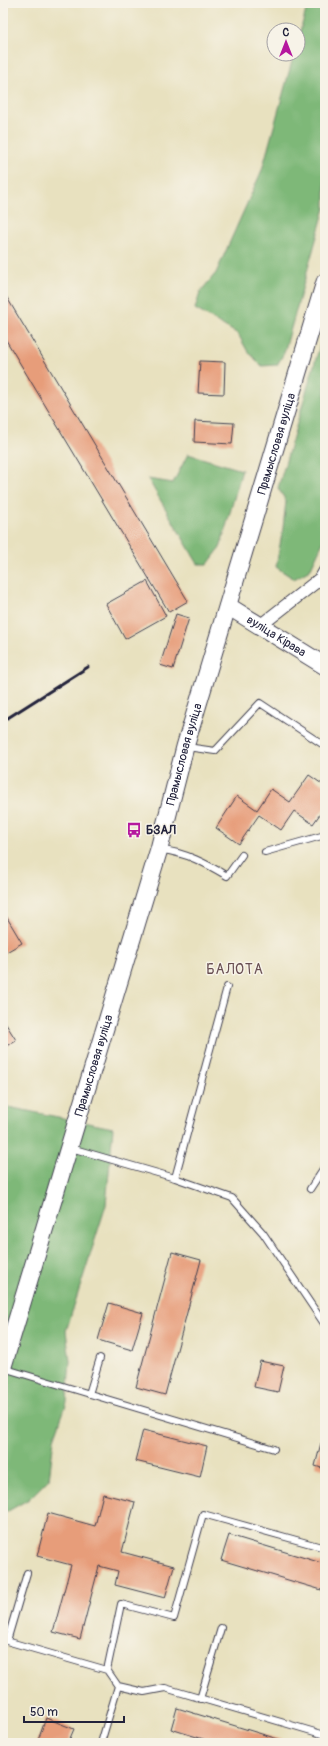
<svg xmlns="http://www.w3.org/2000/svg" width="328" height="1746" viewBox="0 0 328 1746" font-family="Pangolin,sans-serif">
  <rect width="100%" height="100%" fill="#f7f3e8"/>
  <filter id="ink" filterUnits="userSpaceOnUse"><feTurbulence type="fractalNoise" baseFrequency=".025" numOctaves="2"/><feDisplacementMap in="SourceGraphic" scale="8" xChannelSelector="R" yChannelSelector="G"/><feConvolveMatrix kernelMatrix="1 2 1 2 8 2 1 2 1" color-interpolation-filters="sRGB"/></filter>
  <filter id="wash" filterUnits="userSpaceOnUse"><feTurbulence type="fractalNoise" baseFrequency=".012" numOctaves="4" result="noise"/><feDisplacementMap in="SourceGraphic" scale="16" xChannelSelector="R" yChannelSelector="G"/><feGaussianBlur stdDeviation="0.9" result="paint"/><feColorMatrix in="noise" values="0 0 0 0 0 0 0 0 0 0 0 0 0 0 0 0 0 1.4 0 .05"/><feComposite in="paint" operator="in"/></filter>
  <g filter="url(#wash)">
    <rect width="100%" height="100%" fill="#e8e1bf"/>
    <path fill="#7eb878" stroke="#506d5a" d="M308,3h17v205l-41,145 -7,12 -15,1 -14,-14 -10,-18 -43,-25 5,-17 16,-19 46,-103 32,-116h4v-15z
      M325,328v210l-15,32 -16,9 -18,-12 7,-39 3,-27 -8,-13z
      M188,454l54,16 -22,78 -12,16h-10l-50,-85 25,4z
      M3,1106l110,22 -7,77 -40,126 4,30 -3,41 -13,37 -5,40 -20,20 -26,15z"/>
    <g id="blocks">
      <path fill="#e79d7a" d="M3,291l185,310 -19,11 -166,-277z
        M200,361l25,1 -1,32 -26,-1z
        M195,421l39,2 -2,21 -38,-2z
        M147,581l19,35 -41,23 -19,-35z
        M176,614l13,4 -16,51 -13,-4z
        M309,775l16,11v21l-12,17 -19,-13 -13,19 -22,-15 -20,29 -23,-16 21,-32 20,14 14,-21 19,13z
        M3,911l19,32 -19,11z
        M4,1021l12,19 -13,8v-26z
        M172,1252l29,8 -36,135 -29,-8z
        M109,1303l34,10 -11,37 -34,-10z
        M260,1361l24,5 -6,26 -24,-5z
        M143,1430l64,16 -7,31 -65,-16z
        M321,1443l4,1v25l-10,-3z
        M103,1494l32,8 -13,50 52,14 -9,32 -50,-13 3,-14 -19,-5 -19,73 -27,-7 18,-67 -34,-9 11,-43 47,13z
        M229,1535l96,29v27l-104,-31z
        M177,1708l114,35h-75l-45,-14z
        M46,1718l28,11 -6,14h-31z"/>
    </g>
  </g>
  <g filter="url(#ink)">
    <use href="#blocks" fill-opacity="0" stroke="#403f4f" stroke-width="1"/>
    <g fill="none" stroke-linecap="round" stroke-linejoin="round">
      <g stroke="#403f4f" stroke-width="8">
        <path id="service" d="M187,747l28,4 45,-48 65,43
          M161,850c24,2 46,14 66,26l15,-21
          M265,852l60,-17
          M71,1148l104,30 57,20 31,35 62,92
          M175,1178l52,-191
          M310,1189l15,-23
          M3,1368l271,81
          M89,1394l11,-36
          M3,1640l104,30 14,-66 53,14 29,-104 122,34
          M7,1641l20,-68
          M107,1670l11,16 26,6 21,-4 160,47
          M200,1699l21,-71
          M101,1743l17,-57"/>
      </g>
      <g stroke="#403f4f" stroke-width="14">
        <path id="minor" d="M261,625l60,-47 4,-7"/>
      </g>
      <g stroke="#403f4f" stroke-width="19">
        <g id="secondary">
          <path id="s1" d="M228,606l97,60"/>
          <path id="s2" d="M3,1366l156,-517 26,-102 140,-465"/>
        </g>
      </g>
      <use href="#service" stroke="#fff" stroke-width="6"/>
      <use href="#minor" stroke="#fff" stroke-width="12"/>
      <use href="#secondary" stroke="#fff" stroke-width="17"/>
      <path stroke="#22223b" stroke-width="3" d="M3,721l85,-54"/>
    </g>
  </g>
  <defs>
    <g id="bus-bare" transform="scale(1.2)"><path d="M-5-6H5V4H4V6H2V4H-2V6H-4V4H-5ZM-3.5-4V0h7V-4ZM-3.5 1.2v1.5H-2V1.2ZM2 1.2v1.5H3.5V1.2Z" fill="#b5179e" stroke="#f7f3e8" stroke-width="2.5" paint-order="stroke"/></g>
  </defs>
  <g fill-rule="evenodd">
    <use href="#bus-bare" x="134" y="830"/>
  </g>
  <g text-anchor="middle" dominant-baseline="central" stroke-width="3" stroke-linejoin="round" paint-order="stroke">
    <g font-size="12" fill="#22223b" stroke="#f7f3e8">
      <text stroke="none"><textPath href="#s2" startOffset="962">Прамысловая вуліца</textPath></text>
      <text stroke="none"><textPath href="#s1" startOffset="57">вуліца Кірава</textPath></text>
      <text stroke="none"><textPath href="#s2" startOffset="638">Прамысловая вуліца</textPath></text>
      <text stroke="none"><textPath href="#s2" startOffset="314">Прамысловая вуліца</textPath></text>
    </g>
    <g font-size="12" font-weight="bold" fill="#22223b" stroke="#f7f3e8" text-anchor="start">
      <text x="146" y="830">БЗАЛ</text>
    </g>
    <g font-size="14" letter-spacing="1" fill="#674d51" stroke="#f7f3e8">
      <text x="235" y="969">БАЛОТА</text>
    </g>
  </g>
  <rect width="328" height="1746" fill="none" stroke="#f7f3e8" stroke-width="16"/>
  <g transform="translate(286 42)"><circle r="19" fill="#f7f3e8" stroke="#a29fa3"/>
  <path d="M0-3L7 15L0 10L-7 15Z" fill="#b5179e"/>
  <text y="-6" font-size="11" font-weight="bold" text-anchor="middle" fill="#22223b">С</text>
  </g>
  <path d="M24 1716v6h100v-6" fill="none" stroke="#22223b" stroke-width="2"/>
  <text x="30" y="1716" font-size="12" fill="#22223b" stroke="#f7f3e8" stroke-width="3" paint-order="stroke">50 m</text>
</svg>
